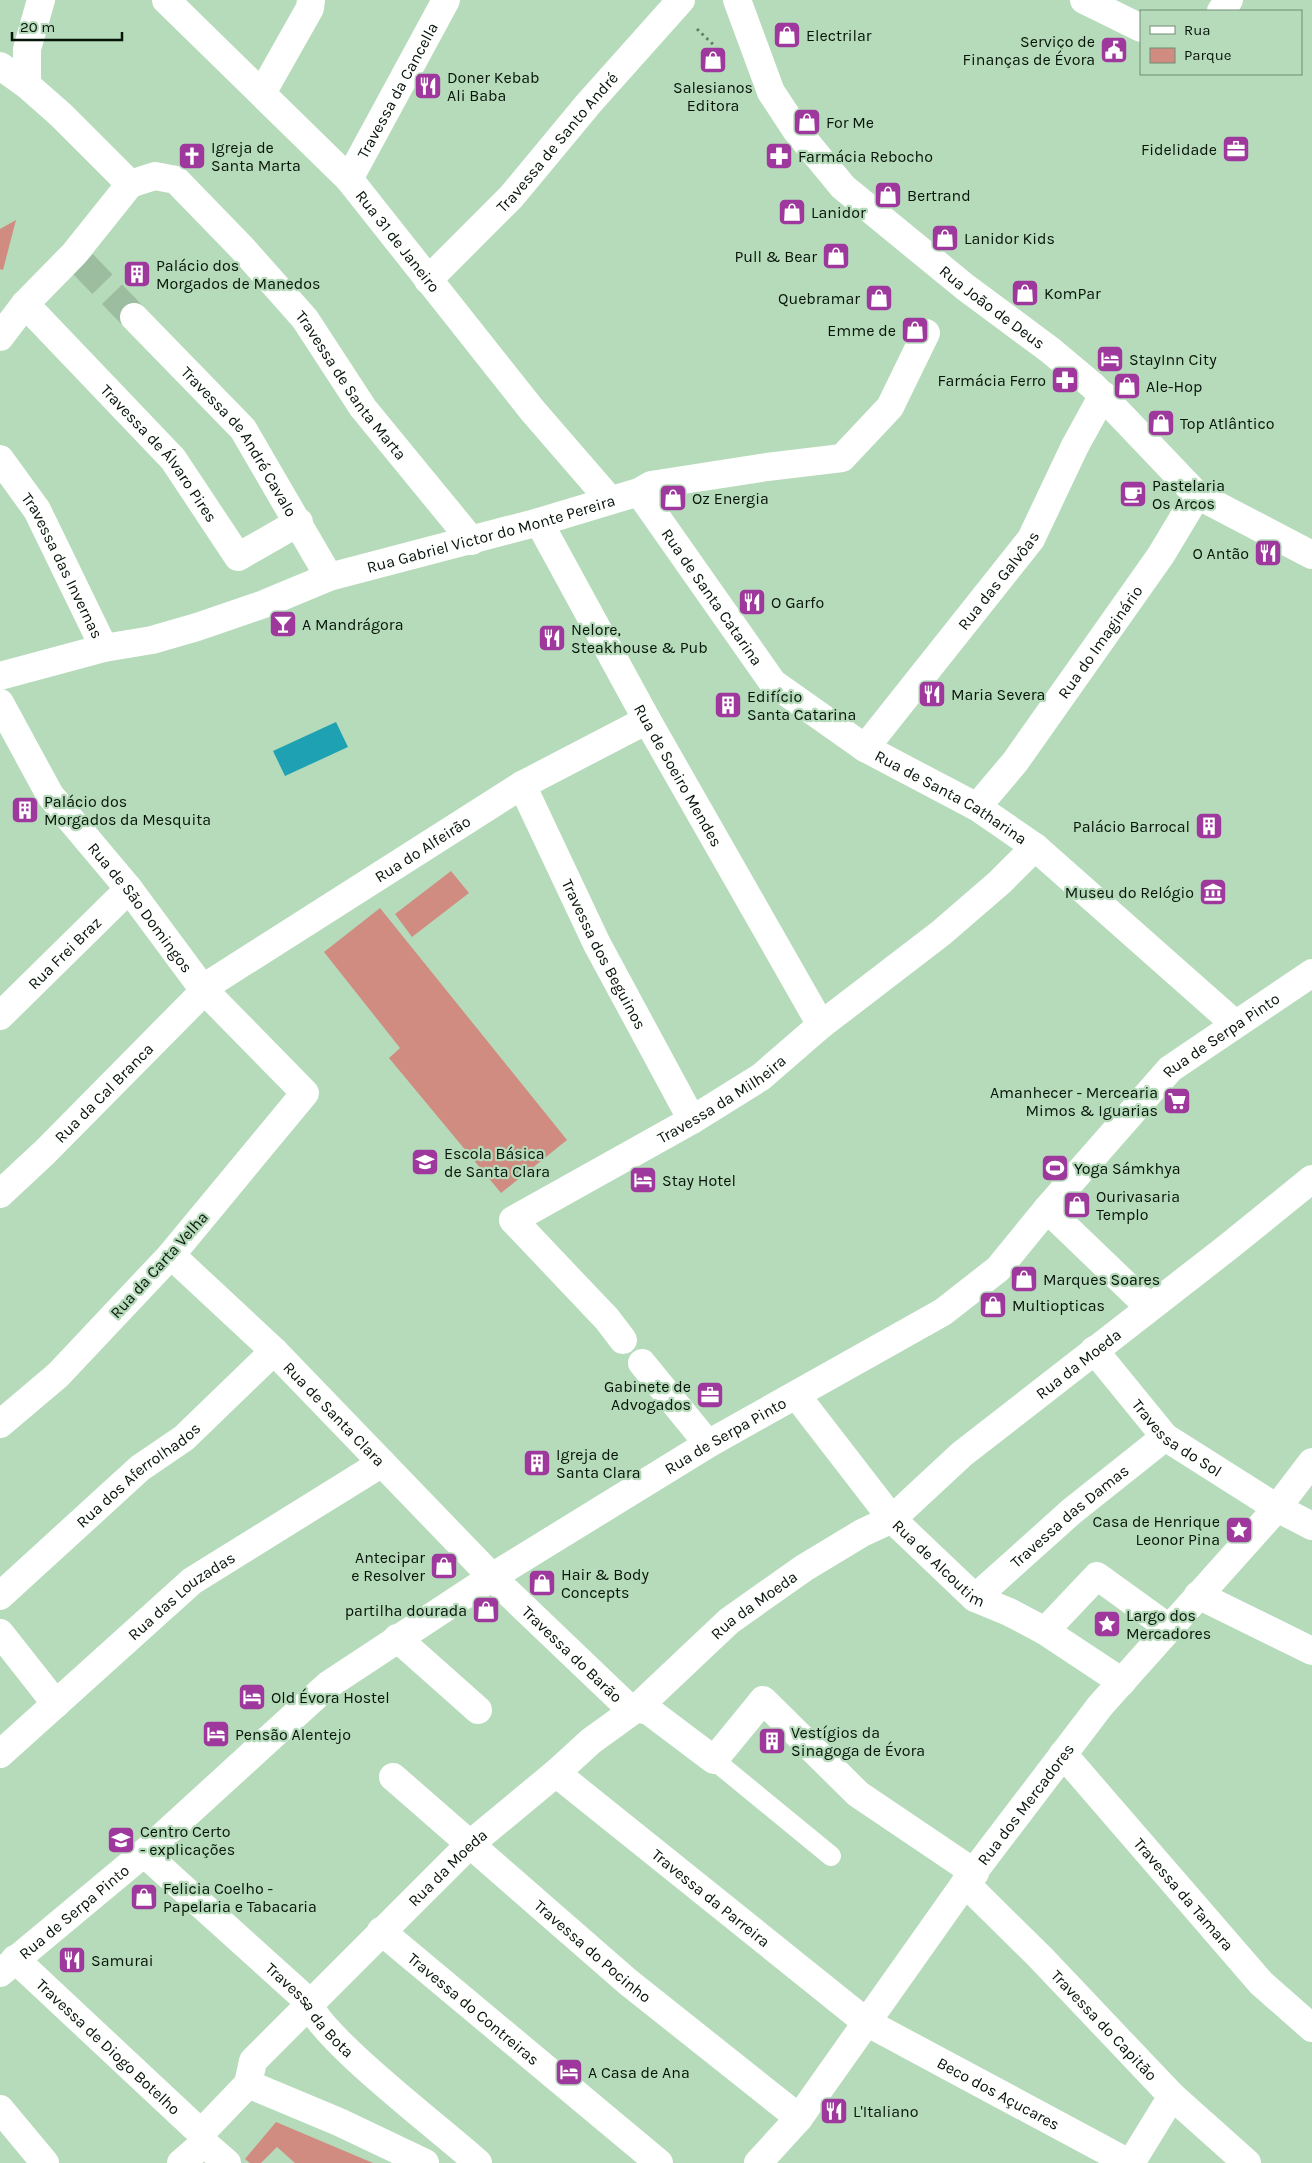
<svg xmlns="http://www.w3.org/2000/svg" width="1312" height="2163" viewBox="0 0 1312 2163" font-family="Karla,sans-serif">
  <rect width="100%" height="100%" fill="#b6dbba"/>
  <path fill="#d18c82" d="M16,220l-13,50 -3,-1v-40z
    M451,871l18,22 -57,44 -17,-23z
    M380,908l187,232 -66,53 -112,-135 11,-10 -76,-96z
    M276,2122l97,41h-78l-18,-16 -16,16h-11l-5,-4z"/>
  <path fill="#1ea1b2" d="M336,722l12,25 -63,29 -12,-25z"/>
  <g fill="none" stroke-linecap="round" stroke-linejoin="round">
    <path stroke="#9cbd9f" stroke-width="28" stroke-dasharray="28 14" stroke-linecap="butt" d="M83,264l51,53"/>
    <path stroke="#637c66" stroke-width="3" stroke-dasharray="2.5 4" stroke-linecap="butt" d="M697,29l23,22"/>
    <path stroke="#fff" stroke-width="20" d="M714,1760l117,96"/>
    <g stroke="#fff" stroke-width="28">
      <path id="s1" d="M166,0l183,179 183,231 77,89"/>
      <path id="s2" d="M737,0l34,92 25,38 47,57 122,100 85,63 43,36 104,109 115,60"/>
      <path d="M1084,0l57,28"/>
      <path d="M1221,11l8,-11"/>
      <path d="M0,66l27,19"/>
      <path d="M262,93l48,-85 1,-8"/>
      <path id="s3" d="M349,179l97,-179"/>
      <path id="s4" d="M130,184l25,-8 21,4 66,68 63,71 58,89 109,133"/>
      <path id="s5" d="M428,280l83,-83 78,-94 92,-103"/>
      <path id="s6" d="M25,304l148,155 65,98 61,-35"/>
      <path id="s7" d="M134,317l109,112 86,148"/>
      <path d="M0,337l25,-33 49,-50 56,-70 -69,-69 -34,-30v-36l14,-49"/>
      <path id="s8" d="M0,459l37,51 67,138"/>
      <path id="s9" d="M639,492l134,191 92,65 112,59 58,40 200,177"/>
      <path id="s10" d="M539,522l108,198 174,305"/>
      <path id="s11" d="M0,676l104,-28 48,-8 45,-13 67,-23 65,-27 210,-55 100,-30 12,-7 116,-18 75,-9 48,-51 36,-74"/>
      <path id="s12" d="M0,703l50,92 79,94 74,100 102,104 -134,162 -113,120 -58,49"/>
      <path id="s13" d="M865,748l166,-209 44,-93 28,-51"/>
      <path id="s14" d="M522,785l75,159 95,176"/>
      <path id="s15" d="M977,807l38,-45 146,-207 36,-60"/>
      <path id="s16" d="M0,1016l129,-127"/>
      <path id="s17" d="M0,1194l45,-42 169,-171 308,-196 125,-65"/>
      <path d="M1047,1209l102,98"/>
      <path id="s18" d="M171,1255l103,96 218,226 135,129 22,5 65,49 49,-60 95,94 117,79"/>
      <path id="s19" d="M623,1340l-16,-21 -94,-99 179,-100 69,-43 60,-52 120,-92 59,-51 35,-35"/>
      <path id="s20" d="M1094,1350l71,87 112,71 35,18"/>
      <path d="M642,1363l66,81"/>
      <path id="s21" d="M797,1396l95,123 83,79 34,14 36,19 77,51"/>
      <path d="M1198,1595l114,56"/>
      <path id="s22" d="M0,1596l140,-128 44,-30 90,-87"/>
      <path id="s23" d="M975,1598l97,-87 93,-74"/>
      <path d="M1045,1631l52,-55 72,52"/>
      <path d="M0,1633l56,71"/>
      <path d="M397,1638l81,72"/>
      <path id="s24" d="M0,1754l192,-173 190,-118"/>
      <path id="s25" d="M1063,1754l198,229 51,45"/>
      <path id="s26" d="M556,1773l310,249 263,141"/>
      <path id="s27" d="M393,1777l235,205 171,136"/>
      <path id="s28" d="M144,1853l165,149c7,33 138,132 169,161"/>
      <path id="s29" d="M965,1883l75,74 132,139 75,67"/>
      <path id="s30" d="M381,1931l278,232"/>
      <path id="s31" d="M15,1959l186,174"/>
      <path id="s32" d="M0,1973l144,-120 184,-168 164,-108 216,-133 235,-132 55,-43 49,-60 123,-140 142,-96"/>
      <path id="s33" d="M248,2084l5,-23 216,-216 87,-72 35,-32 47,-34 91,-86 75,-53 58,-35 30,-14 70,-65 266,-207 84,-68"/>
      <path d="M0,2109l45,54"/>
      <path d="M204,2143l23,20"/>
      <path d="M181,2163l23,-20 -3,-10 47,-49 91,38 86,41"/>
      <path id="s34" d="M758,2163l41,-45 164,-232 137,-180 177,-198 35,-46"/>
      <path d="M1131,2163l41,-67"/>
    </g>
  </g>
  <defs>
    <g id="shop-square" transform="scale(1.4375)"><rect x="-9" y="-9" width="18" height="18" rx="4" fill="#9e389d" stroke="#b6dbba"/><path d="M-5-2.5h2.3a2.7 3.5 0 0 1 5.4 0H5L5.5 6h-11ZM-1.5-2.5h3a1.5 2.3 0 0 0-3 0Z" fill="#fff"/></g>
    <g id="civic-square" transform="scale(1.4375)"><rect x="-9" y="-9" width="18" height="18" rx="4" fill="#9e389d" stroke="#b6dbba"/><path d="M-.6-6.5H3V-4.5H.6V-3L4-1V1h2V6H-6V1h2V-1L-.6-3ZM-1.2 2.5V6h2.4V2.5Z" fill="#fff"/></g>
    <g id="restaurant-square" transform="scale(1.4375)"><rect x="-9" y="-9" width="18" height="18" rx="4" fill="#9e389d" stroke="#b6dbba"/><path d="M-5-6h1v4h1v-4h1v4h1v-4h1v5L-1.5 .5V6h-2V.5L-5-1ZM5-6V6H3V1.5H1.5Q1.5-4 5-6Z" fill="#fff"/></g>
    <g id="office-square" transform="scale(1.4375)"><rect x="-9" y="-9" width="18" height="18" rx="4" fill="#9e389d" stroke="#b6dbba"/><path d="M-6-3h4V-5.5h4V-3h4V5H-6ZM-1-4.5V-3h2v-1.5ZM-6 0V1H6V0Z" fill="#fff"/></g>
    <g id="church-square" transform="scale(1.4375)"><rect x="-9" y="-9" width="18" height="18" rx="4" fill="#9e389d" stroke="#b6dbba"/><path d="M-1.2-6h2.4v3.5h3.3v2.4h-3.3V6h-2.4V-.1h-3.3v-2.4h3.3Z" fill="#fff"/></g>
    <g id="pharmacy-square" transform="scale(1.4375)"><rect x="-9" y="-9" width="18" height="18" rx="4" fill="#9e389d" stroke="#b6dbba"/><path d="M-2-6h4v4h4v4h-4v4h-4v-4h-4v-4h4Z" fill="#fff"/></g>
    <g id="building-square" transform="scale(1.4375)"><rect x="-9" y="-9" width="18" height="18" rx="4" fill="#9e389d" stroke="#b6dbba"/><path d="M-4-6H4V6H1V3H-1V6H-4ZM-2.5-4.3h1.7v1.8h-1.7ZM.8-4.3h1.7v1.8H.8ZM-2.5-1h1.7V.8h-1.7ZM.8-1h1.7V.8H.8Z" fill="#fff"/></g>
    <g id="hotel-square" transform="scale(1.4375)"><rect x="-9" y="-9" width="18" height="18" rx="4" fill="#9e389d" stroke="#b6dbba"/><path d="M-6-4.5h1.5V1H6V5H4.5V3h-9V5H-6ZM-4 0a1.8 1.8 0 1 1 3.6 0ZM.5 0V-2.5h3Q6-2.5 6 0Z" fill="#fff"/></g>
    <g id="cafe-square" transform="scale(1.4375)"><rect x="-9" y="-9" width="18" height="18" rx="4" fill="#9e389d" stroke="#b6dbba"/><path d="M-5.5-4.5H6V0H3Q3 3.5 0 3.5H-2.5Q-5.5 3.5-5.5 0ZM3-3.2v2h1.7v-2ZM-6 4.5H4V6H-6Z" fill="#fff"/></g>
    <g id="bar-square" transform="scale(1.4375)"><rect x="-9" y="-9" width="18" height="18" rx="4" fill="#9e389d" stroke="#b6dbba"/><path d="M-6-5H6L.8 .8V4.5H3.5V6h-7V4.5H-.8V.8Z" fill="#fff"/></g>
    <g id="museum-square" transform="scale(1.4375)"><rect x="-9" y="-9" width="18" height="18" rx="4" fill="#9e389d" stroke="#b6dbba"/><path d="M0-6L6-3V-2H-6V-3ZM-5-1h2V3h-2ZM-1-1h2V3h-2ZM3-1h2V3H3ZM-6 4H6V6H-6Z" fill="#fff"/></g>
    <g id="supermarket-square" transform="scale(1.4375)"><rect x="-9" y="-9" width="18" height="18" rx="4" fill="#9e389d" stroke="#b6dbba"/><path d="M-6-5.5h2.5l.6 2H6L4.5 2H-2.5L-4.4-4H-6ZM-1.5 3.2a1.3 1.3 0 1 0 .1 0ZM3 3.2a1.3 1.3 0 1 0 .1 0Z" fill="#fff"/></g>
    <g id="school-square" transform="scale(1.4375)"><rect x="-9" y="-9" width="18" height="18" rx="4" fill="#9e389d" stroke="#b6dbba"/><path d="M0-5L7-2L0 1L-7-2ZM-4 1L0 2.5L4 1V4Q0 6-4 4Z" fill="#fff"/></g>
    <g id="stadium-square" transform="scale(1.4375)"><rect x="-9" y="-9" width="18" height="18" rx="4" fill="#9e389d" stroke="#b6dbba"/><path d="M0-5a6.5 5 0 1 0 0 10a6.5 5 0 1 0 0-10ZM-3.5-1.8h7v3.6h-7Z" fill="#fff"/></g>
    <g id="sight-square" transform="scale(1.4375)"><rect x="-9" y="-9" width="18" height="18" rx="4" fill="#9e389d" stroke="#b6dbba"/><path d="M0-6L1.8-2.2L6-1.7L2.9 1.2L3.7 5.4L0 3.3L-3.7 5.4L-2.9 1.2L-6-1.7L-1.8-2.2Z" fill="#fff"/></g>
  </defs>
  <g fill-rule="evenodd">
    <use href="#shop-square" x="787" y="35"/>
    <use href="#civic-square" x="1114" y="50"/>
    <use href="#shop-square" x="713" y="60"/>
    <use href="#restaurant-square" x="428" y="86"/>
    <use href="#shop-square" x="807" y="122"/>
    <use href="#office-square" x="1236" y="149"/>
    <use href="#church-square" x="192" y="156"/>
    <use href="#pharmacy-square" x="779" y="156"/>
    <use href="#shop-square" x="888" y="195"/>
    <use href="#shop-square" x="792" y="212"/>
    <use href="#shop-square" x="945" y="238"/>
    <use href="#shop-square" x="836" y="256"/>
    <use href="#building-square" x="137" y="274"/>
    <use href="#shop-square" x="1025" y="293"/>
    <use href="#shop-square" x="879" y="298"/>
    <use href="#shop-square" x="915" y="330"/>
    <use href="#hotel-square" x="1110" y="359"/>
    <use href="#pharmacy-square" x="1065" y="380"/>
    <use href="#shop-square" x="1127" y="386"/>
    <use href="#shop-square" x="1161" y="423"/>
    <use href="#cafe-square" x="1133" y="494"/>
    <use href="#shop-square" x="673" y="498"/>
    <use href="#restaurant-square" x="1268" y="553"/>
    <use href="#restaurant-square" x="752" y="602"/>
    <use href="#bar-square" x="283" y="624"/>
    <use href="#restaurant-square" x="552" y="638"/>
    <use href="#restaurant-square" x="932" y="694"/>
    <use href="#building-square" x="728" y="705"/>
    <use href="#building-square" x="25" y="810"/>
    <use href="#building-square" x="1209" y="826"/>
    <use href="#museum-square" x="1213" y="892"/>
    <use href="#supermarket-square" x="1177" y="1101"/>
    <use href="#school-square" x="425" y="1162"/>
    <use href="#stadium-square" x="1055" y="1168"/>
    <use href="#hotel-square" x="643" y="1180"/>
    <use href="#shop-square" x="1077" y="1205"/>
    <use href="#shop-square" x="1024" y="1279"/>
    <use href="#shop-square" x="993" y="1305"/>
    <use href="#office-square" x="710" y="1395"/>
    <use href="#building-square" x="537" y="1463"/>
    <use href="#sight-square" x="1239" y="1530"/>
    <use href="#shop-square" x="444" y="1566"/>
    <use href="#shop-square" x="542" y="1583"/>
    <use href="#shop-square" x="486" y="1610"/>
    <use href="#sight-square" x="1107" y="1624"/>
    <use href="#hotel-square" x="252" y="1697"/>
    <use href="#hotel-square" x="216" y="1734"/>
    <use href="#building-square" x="772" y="1741"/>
    <use href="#school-square" x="121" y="1840"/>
    <use href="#shop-square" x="144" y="1897"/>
    <use href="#restaurant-square" x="72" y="1960"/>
    <use href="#hotel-square" x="569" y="2072"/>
    <use href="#restaurant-square" x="834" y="2111"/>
  </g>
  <g text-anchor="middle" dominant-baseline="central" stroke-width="4.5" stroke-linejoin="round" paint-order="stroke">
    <g font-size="16" fill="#071409" stroke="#b6dbba" text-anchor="start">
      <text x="806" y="35">Electrilar</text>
      <text x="1095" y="41" text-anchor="end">Serviço de<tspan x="1095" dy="18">Finanças de Évora</tspan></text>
      <text x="447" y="77">Doner Kebab<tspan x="447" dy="18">Ali Baba</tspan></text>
      <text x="713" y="87" text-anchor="middle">Salesianos<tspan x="713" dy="18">Editora</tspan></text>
      <text x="826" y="122">For Me</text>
      <text x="211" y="147">Igreja de<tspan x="211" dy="18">Santa Marta</tspan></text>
      <text x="1217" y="149" text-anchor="end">Fidelidade</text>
      <text x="798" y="156">Farmácia Rebocho</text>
      <text x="907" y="195">Bertrand</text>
      <text x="811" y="212">Lanidor</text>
      <text x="964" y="238">Lanidor Kids</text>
      <text x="817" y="256" text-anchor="end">Pull &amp; Bear</text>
      <text x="156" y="265">Palácio dos<tspan x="156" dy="18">Morgados de Manedos</tspan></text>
      <text x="1044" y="293">KomPar</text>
      <text x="860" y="298" text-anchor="end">Quebramar</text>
      <text x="896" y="330" text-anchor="end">Emme de</text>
      <text x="1129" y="359">StayInn City</text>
      <text x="1046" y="380" text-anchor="end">Farmácia Ferro</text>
      <text x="1146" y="386">Ale-Hop</text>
      <text x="1180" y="423">Top Atlântico</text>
      <text x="1152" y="485">Pastelaria<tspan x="1152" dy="18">Os Arcos</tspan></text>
      <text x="692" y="498">Oz Energia</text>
      <text x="1249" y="553" text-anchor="end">O Antão</text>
      <text x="771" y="602">O Garfo</text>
      <text x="302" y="624">A Mandrágora</text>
      <text x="571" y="629">Nelore,<tspan x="571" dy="18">Steakhouse &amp; Pub</tspan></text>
      <text x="951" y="694">Maria Severa</text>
      <text x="747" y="696">Edifício<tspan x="747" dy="18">Santa Catarina</tspan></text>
      <text x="44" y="801">Palácio dos<tspan x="44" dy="18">Morgados da Mesquita</tspan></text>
      <text x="1190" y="826" text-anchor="end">Palácio Barrocal</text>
      <text x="1194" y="892" text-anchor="end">Museu do Relógio</text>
      <text x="1158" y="1092" text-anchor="end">Amanhecer - Mercearia<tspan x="1158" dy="18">Mimos &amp; Iguarias</tspan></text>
      <text x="444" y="1153">Escola Básica<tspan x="444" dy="18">de Santa Clara</tspan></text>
      <text x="1074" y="1168">Yoga Sámkhya</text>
      <text x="662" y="1180">Stay Hotel</text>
      <text x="1096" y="1196">Ourivasaria<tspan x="1096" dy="18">Templo</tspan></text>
      <text x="1043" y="1279">Marques Soares</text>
      <text x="1012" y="1305">Multiopticas</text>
      <text x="691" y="1386" text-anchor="end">Gabinete de<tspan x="691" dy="18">Advogados</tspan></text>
      <text x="556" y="1454">Igreja de<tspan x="556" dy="18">Santa Clara</tspan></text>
      <text x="1220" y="1521" text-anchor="end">Casa de Henrique<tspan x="1220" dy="18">Leonor Pina</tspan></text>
      <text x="425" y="1557" text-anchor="end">Antecipar<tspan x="425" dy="18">e Resolver</tspan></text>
      <text x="561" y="1574">Hair &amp; Body<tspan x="561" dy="18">Concepts</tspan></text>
      <text x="467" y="1610" text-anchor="end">partilha dourada</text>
      <text x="1126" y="1615">Largo dos<tspan x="1126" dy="18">Mercadores</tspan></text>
      <text x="271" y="1697">Old Évora Hostel</text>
      <text x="791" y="1732">Vestígios da<tspan x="791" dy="18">Sinagoga de Évora</tspan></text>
      <text x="235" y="1734">Pensão Alentejo</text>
      <text x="140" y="1831">Centro Certo<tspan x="140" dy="18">- explicações</tspan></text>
      <text x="163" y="1888">Felicia Coelho -<tspan x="163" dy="18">Papelaria e Tabacaria</tspan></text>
      <text x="91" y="1960">Samurai</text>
      <text x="588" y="2072">A Casa de Ana</text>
      <text x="853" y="2111">L'Italiano</text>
    </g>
    <g font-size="16" fill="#071409" stroke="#b6dbba">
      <text stroke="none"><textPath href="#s3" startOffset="101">Travessa da Cancella</textPath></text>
      <text stroke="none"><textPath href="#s5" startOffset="189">Travessa de Santo André</textPath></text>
      <text stroke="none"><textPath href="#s1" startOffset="335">Rua 31 de Janeiro</textPath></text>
      <text stroke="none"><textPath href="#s2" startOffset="409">Rua João de Deus</textPath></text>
      <text stroke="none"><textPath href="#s4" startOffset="318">Travessa de Santa Marta</textPath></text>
      <text stroke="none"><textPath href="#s7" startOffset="164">Travessa de André Cavalo</textPath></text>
      <text stroke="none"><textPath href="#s6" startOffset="201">Travessa de Álvaro Pires</textPath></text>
      <text stroke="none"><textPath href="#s11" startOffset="512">Rua Gabriel Victor do Monte Pereira</textPath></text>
      <text stroke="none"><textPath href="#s8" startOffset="124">Travessa das Invernas</textPath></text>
      <text stroke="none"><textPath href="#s13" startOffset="214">Rua das Galvôas</textPath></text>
      <text stroke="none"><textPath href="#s9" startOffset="128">Rua de Santa Catarina</textPath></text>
      <text stroke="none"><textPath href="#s15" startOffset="206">Rua do Imaginário</textPath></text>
      <text stroke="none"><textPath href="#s10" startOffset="289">Rua de Soeiro Mendes</textPath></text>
      <text stroke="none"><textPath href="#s9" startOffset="445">Rua de Santa Catharina</textPath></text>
      <text stroke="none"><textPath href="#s17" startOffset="549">Rua do Alfeirão</textPath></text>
      <text stroke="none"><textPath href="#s12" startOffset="249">Rua de São Domingos</textPath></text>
      <text stroke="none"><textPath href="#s16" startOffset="90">Rua Frei Braz</textPath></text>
      <text stroke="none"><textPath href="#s14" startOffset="188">Travessa dos Beguinos</textPath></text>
      <text stroke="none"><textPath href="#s32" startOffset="1551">Rua de Serpa Pinto</textPath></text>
      <text stroke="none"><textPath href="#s17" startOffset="145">Rua da Cal Branca</textPath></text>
      <text stroke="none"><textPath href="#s19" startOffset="404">Travessa da Milheira</textPath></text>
      <text transform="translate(159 1265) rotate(-48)">Rua da Carta Velha</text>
      <text stroke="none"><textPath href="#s33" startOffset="1108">Rua da Moeda</textPath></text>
      <text stroke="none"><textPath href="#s18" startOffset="228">Rua de Santa Clara</textPath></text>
      <text stroke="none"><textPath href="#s32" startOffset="906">Rua de Serpa Pinto</textPath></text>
      <text stroke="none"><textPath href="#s20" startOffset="122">Travessa do Sol</textPath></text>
      <text stroke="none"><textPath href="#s22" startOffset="184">Rua dos Aferrolhados</textPath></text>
      <text stroke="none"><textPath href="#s23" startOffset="125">Travessa das Damas</textPath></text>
      <text stroke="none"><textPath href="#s21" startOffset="220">Rua de Alcoutim</textPath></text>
      <text stroke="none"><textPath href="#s24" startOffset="241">Rua das Louzadas</textPath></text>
      <text stroke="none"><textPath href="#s33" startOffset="702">Rua da Moeda</textPath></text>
      <text stroke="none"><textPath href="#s18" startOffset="566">Travessa do Barão</textPath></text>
      <text stroke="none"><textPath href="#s34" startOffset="448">Rua dos Mercadores</textPath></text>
      <text stroke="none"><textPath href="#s33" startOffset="298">Rua da Moeda</textPath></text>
      <text stroke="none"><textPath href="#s25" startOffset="185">Travessa da Tamara</textPath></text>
      <text stroke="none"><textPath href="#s26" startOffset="199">Travessa da Parreira</textPath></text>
      <text stroke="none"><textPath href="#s32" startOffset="96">Rua de Serpa Pinto</textPath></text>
      <text stroke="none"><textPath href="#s27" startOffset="265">Travessa do Pocinho</textPath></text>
      <text stroke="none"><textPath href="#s30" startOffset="121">Travessa do Contreiras</textPath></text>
      <text stroke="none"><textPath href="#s28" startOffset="229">Travessa da Bota</textPath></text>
      <text stroke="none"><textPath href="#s29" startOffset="199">Travessa do Capitão</textPath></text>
      <text stroke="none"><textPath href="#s31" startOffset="128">Travessa de Diogo Botelho</textPath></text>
      <text stroke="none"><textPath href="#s26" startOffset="548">Beco dos Açucares</textPath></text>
    </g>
  </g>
  <rect x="1140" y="10" width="162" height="65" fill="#b6dbba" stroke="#708b73"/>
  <rect x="1150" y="26" width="25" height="8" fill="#ffffff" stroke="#708b73"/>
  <text x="1184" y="35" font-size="15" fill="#071409">Rua</text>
  <rect x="1150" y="48" width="25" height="15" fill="#d18c82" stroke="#708b73"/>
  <text x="1184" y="60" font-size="15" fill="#071409">Parque</text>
  <path d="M12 32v8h110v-8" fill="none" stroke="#071409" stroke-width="2.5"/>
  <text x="20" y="32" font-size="15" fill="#071409" stroke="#b6dbba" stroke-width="4" paint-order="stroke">20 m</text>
</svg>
